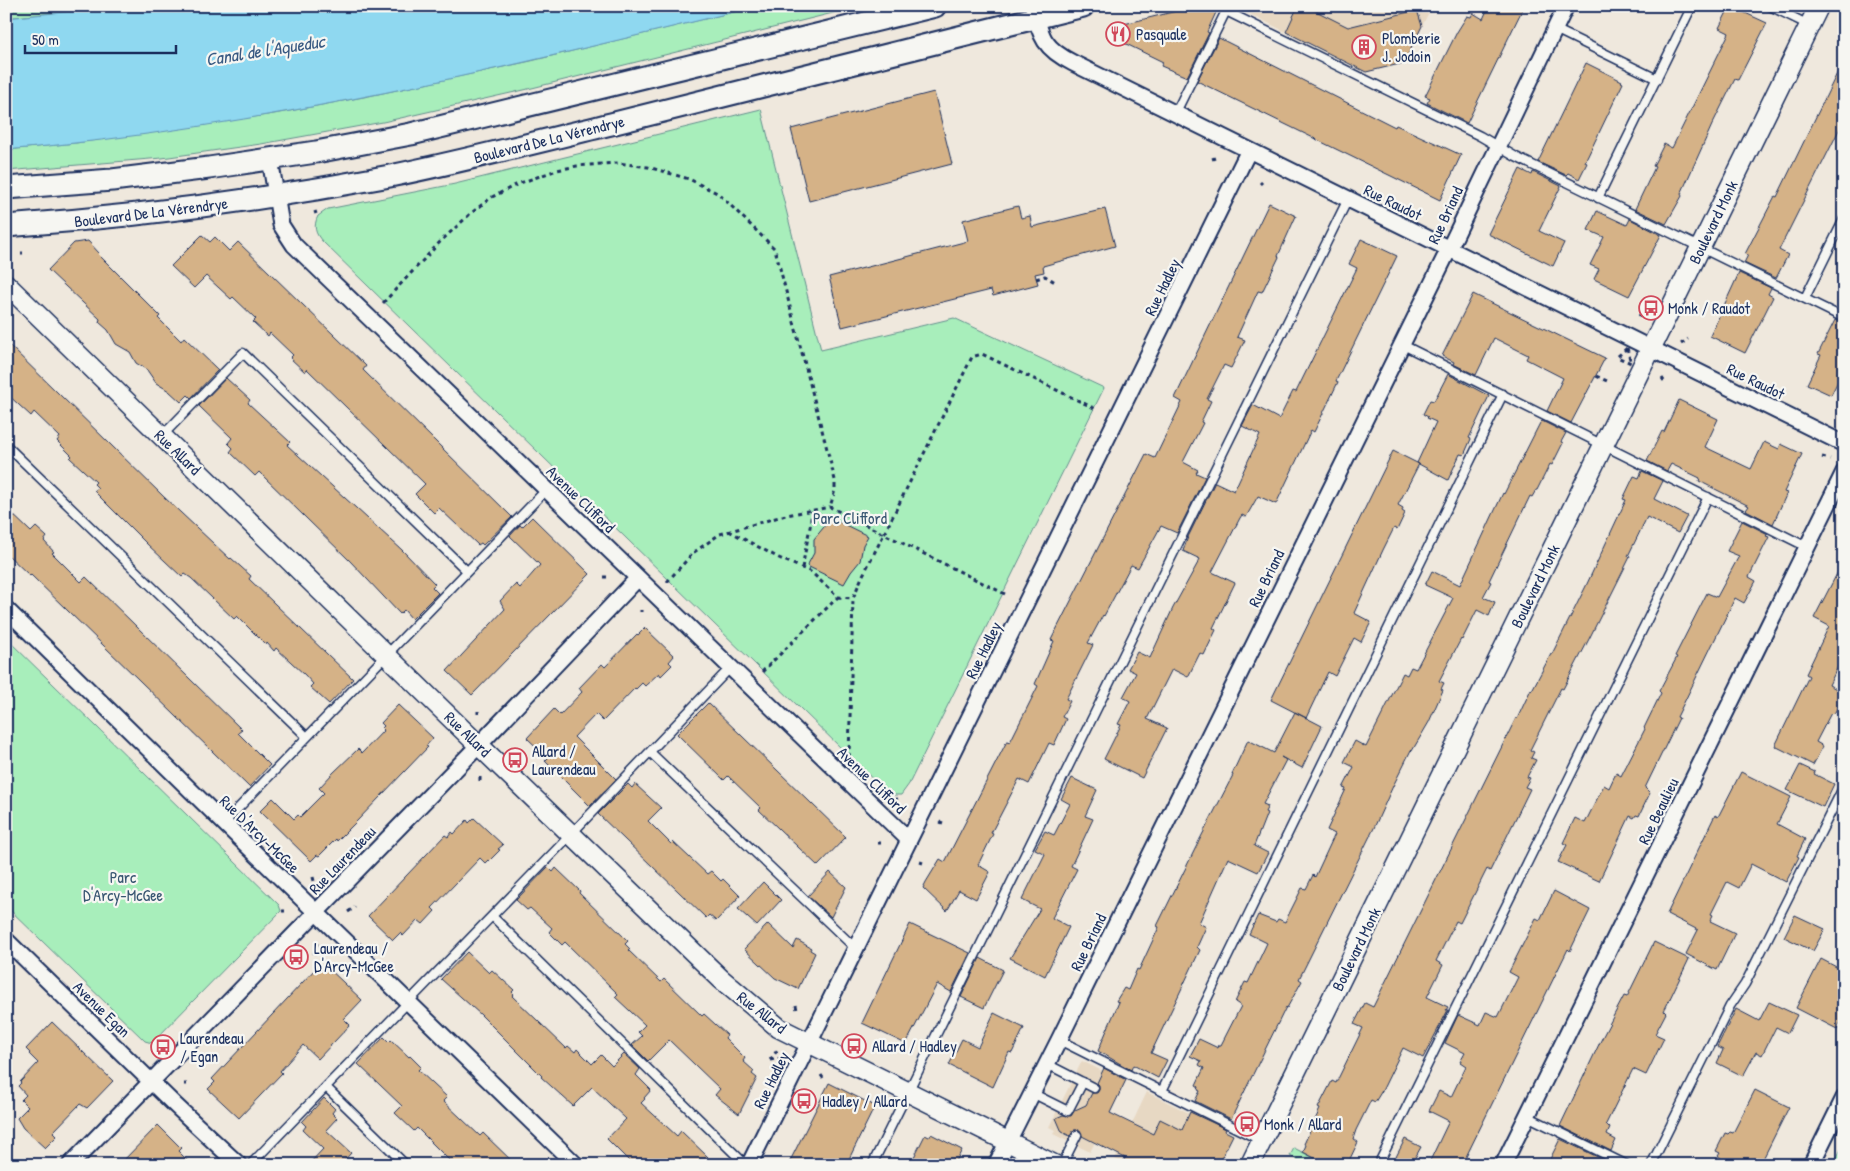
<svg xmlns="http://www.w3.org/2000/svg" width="1850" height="1171" viewBox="0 0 1850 1171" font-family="'Patrick Hand',sans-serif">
  <rect width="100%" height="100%" fill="#efe8dd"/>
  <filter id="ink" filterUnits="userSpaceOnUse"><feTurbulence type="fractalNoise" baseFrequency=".02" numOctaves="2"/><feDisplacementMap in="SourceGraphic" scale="10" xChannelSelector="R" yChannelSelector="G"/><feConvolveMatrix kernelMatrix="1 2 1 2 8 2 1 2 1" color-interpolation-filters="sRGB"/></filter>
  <g filter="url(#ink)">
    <path fill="#e7d8c3" d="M1234,6h198l-28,57 -38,9z
      M1082,1061l43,21 -35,70 -37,-18 2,-4 -6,-3z
      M1147,1092l86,43 -15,30h-91l-12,-6z"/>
    <path fill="#a8eebb" stroke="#628e8c" d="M6,6h114l-114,12z
      M758,6h103l-337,84 -141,32 -122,22 -99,14 -156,13v-21l70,-7 198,-29 95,-18 162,-35z
      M761,109l60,241 133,-32 150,70 -195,396 -8,11h-9l-5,-2 -564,-551c-8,-8 -10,-16 -5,-26l10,-7 127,-25z
      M6,638l273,267 2,6 -129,132 -7,-2 -139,-135z
      M1844,1143v22h-11z
      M1294,1148l34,17h-21l-17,-9z"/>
    <path fill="#8fd8f0" stroke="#6194b6" d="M120,6h638c-248,61 -497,122 -752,144v-132z"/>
    <path fill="#d5b287" stroke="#1b2f5e" d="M1197,6h22l-12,26 2,1 -22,44 -26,-11 2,-4 -43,-21 -4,-15z
      M1306,6l42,21 69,-17 5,16 -18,37 -38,9 -80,-40 11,-24z
      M1489,6h35l-57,117 -40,-20 3,-5 -5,-2 32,-64 10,-16 4,1 2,-4 10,6z
      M1730,6l37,17 -29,57 -3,-1 -23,46 -31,69 1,2 -16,28 -31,-15 20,-42 -2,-1 11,-22 8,4 57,-115 -10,-5z
      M1219,38l176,89 1,-2 65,30 -21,45 -243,-119z
      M1844,59v61l-65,130 9,5 -12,23 -32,-15 4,-8 -3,-1 30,-58 2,1z
      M1586,63l36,18 -1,1 2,1 -38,79 2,1 -8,16 -11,-6 -2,2 -28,-13z
      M934,92l18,72 -143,37 -18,-72z
      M1520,169l12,6 1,-3 28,14 -22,45 25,12 -11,23 -65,-32z
      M1269,203l27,13 -18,40 1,1 -17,35 -4,-1 -21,46 8,3 -14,28 -7,-3 -17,34 4,2 -10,21 2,1 -20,39 15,8 -2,3 9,4 -28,56 -16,-7 -23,42 -7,-3 -27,51 -1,-1 -15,28 5,2 -27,54 4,2 -8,16 4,2 -12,26 -5,-2 -20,41 -10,-5 -28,54 2,1 -15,31 12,7 -14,27 -17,-9 -12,21 -24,-23 3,-6 14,-23 5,3 62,-121 3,1 28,-56 -3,-2 19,-43 -3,-1 95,-186 9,4 27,-56 -7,-4z
      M1018,206l3,12 9,-2 2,11 73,-18 10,37 -72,20 1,6 -9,2 3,10 -45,12 -2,-6 -149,37 -13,-50 139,-36 -5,-21z
      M1597,211l30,14 3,-6 31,16 -32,61 -35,-17 5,-10 -9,-4 14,-28 -16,-7z
      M202,235l8,7 5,-5 14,14 9,-9 128,124 -3,4 149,147 -29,28 -2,-2 -3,2 -39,-37 -5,5 -19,-19 10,-10 -118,-115 -2,3 -15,-14 3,-3 -23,-22 -2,3 -15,-14 3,-3 -23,-22 -2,2 -25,-23 -12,12 -23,-22z
      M1361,239l36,17 -61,125 2,1 -24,50 -3,-2 -35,74 -18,-8 -12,21 -4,-2 -2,3 -28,54 23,11 -22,45 3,2 -12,25 -4,-2 -12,24 -16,-8 -25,50 20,9 -25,50 -38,-19 17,-34 -3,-1 12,-23 -7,-4 13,-24 -8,-4 9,-17 13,6 23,-50 27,-49 -17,-8 5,-14 27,-55 19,9 26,-56 -18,-9 11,-21 26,14 14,-28 3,1 61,-124 -8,-4z
      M88,241l11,12 -1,1 62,62 -2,2 23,23 3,-4 34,33 -27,28 -3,-3 -7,7 -12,-11 -13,-8 -9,-13 -11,-7 -6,-11 -14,-8 -8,-14 -9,-8 1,-3 -52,-49 26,-27z
      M1739,273l32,15 -3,6 5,3 -28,56 -35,-17z
      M1473,294l132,64 -34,65 -24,-12 16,-33 -37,-19 2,-4 -34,-17 -18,37 -23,-11 1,-2 -12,-6z
      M1835,320l9,4v45l-13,26 -24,-11 14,-29 -3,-1z
      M6,342l158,155 66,62 1,-1 20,18 -2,3 104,100 -24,25 -19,-17 3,-3 -8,-9 -29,-27 -2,3 -7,-8 -1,2 -29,-29 -3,3 -43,-41 -6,-4 -3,3 -35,-33 -53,-53 4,-3 -4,-4 2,-2 -26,-24 2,-2 -15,-15 3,-4 -26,-25 -3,4 -25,-23z
      M1448,374l41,22 -20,42 2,1 -7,16 -4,-1 -12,26 -31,-17 19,-41 -9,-4 1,-1 -5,-3 7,-14 4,1z
      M226,378l24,22 -2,3 42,39 -3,3 115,105 33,34 -3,3 6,6 -26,26 -8,-9 -4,4 -50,-53 -91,-89 -4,4 -25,-24 3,-4 -5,-5 4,-5 -33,-32z
      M1679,400l39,19 -13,28 46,22 13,-27 15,7 2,-5 21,10 -18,38 3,1 -14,31 -27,-14 3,-4 -50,-25 1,-3 -29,-14 -4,7 -20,-10 15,-30 2,1z
      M1542,421l24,12 -5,9 2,1 -11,22 -2,-1 -13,26h-1l-4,7 -2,-1 -41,85 2,1 -8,15 12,5 -6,14 -12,-6 -15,30 -1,-1 -22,42 5,2 -3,6 2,1 -14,32 -17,29 -1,-1 -18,36 -19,42 -75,151 3,2 -15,27 -1,-1 -55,112 -36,-18 5,-10 -2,-1 1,-3 -3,-2 8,-17 -5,-3 2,-4 -11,-5 9,-17 19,9 1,-3h2l20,-39 -6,-4 10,-20 3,1 19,-40 -18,-9 9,-19 18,7 2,-3 7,3 17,-34 4,1 7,-14 2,2 20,-43 -8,-4 19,-41 -3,-1 11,-21 -10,-5 11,-21 11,6 37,-74 4,2 4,-8 5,2 37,-71 -28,-13 7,-14 28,14 43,-92 1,1 36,-71z
      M1393,451l26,13 -21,41 5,3 -1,3 3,2 -8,17 -3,-2 -11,22 -29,63 17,9 -10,20 -7,-4 -19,38 -7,-4 -22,46 -35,-18z
      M1642,471l21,10 -9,18 33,17 -9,17 -31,-16 -19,39 2,1 -41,82 -26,50 -2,-1 -31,62 4,2 -3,6 5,2 -9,17 3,1 -5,9 5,2 -40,82 -3,-2 -27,54 -4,-2 -20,40 7,4 -16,32 21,10 -2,3h2l-25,48 -20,-10 -20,41 -8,13 -4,-2 -15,30 -3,9 5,3 -11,23h-19l-25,-13 3,-7 -2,-1 16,-35 -2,-1 14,-27 4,2 27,-55 -9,-4 11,-21 8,4 143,-289 1,1 14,-30 1,1 19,-36h1l34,-68 40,-86 -3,-1 11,-23 5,2z
      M6,508l25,24 5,-5 11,10 -3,4 10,11 -2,1 29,29 5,-5 156,153 -4,3 32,32 -21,22 -218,-212 -1,1 -24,-23z
      M532,517l58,57 -118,121 -25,-24 58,-62 -5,-8 16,-17 4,4 20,-23 -30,-29 10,-11 2,2z
      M829,517l39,19 -5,9 -3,16 -9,11 -7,12 -37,-18 7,-13v-14l10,-12z
      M1742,521l26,13 -2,2 3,1 -20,40 7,4 -12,22 -9,-5 -58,119 2,1 -34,70 5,5 -11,23 -3,-1 -2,3 -4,-2 -31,65 -41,-19 9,-17 -4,-2 12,-25 10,5 19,-38 5,3 7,-15 5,3 24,-47 -1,-1 17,-35 -2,-2 18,-34 -2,-1 32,-63 10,4 22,-41 -12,-5z
      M1844,560v94l-15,31 15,8v2l-10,19 -3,-1 -15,29 7,4 -10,19 -38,-19 34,-70 -3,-2 23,-48 -15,-8z
      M645,628l29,28 -5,6 3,3 -11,11 -2,-3 -14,13 -3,-3 -6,6 -1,-1 -32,33 -7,-7 -22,23 42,42 -26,27 -45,-45 3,-3 -21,-20 27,-29 6,6 22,-23 -3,-4 23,-24 3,3 32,-33 1,1z
      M708,703l138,134 -28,29 -59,-56 2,-2 -33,-32 -4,4 -47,-46z
      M398,705l35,33 -7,8 2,1 -71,74 -20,20 -1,-2 -17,17 -2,-1 -6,6 -51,-50 13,-13 21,21 4,-4 2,2 24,-24 -5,-5 14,-15 25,-24 4,4 22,-23 -2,-2 2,-2 -3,-3z
      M1295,712l27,14 -20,42 -21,-11 5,3 -23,44 5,2 -3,6 2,1 -13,33 14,7 -10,19 -30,-14 -29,65 7,4 -9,20 3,3 -49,103 16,7 -9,18 -25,-13 -2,5 -33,-19 21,-49 -3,-1 8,-13 4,2 9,-21 2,1 20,-43 -2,-1 42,-85 34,-66 -1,-1 16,-34 26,13z
      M1800,765l15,7 -1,2 20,10 -11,23 -36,-17z
      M1741,772l50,25 -14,27 28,15 -8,17 2,1 -13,25 -35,-18 -12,24 -12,-6 -16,32 2,1 -3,6 25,12 -18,37 -31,-16 12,-24 -31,-16 48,-99 3,2z
      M1072,778l25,12 -12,26 8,3 -22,47 6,3 -25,49 17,9 -24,49 -35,-18 30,-49 -18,-9 23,-46 -10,-5 10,-18 9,4 16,-31 -9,-5z
      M628,784l4,4 3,-4 26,24 -13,13 23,23 2,-2 34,32 4,-3 10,10 2,-2 17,17 -24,25 -7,-6 -3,3 -108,-104z
      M474,818l29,27 -5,4 2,1 -11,11 -1,-1 -3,3 -5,-5 -48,50 3,3 -12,13 -5,-4 -15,16 -3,-3 -7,7 -25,-24 77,-81 3,2 4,-5 2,2 13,-14 2,3z
      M548,867l5,5 3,-4 24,23 -1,2 49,48 -3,3 5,5 -2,1 33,32 3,-3 38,37 2,-2 23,21 -2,3 20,20 -2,3 11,10 -2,3 5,4 -18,36 -24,-19 5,-6 -51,-49 -21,21 -16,-16 10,-9 -4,-4 7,-7 -30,-28 3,-3 -53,-52 -3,3 -13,-13 3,-4 -22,-20 -3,2 -11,-10z
      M830,872l16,15 -15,30 -23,-21z
      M763,882l18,18 -24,26 -19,-17z
      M1554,891l36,19 -20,41 -2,-2 -106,216h-34l21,-44 -20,-10 10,-20 12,6 15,-31 -6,-4 5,-9 -20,-10 13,-28 22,10 6,-13 12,5 20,-40 -9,-5 27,-54 4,2z
      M1795,915l30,14 -12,22 -29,-14z
      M768,924l25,24 4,-8 14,8 -1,2 5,3 -17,36 -23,-11 -31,-29z
      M910,924l60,29 -19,39 -14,-8 -31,60 -44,-21z
      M1654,942l35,17 -25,52 2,2 -11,21 9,4 -18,37 -13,-6 -27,55 4,4 -3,7 9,5 -5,11 -51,-25 43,-90 21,-40 3,1z
      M467,952l22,21 3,-3 22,20 -2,2 2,2 -2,2 54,52 2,-2 7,6 2,-3 15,15 9,-9 11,11 12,-12 16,15 -4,6 15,15 -7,8 1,1 -4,4 36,33 4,-5 27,26 -7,8h-68l-26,-26 19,-20 -34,-32 -19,19 -32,-29 1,-1 -61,-61 -40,-36z
      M980,958l23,12 -19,38 -23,-11z
      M1821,959l23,12v44l-7,14 -41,-21z
      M326,966l36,34 -18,19 6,6 -32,34 -15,-14 -23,26 2,2 -43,45 -31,-29 7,-7 -3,-3 105,-112 4,4z
      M1769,1002l28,13 -9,18 -12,-6 -14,28 -6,-3 -13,24 -26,-13 6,-13 -6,-3 19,-38 23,12z
      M994,1013l30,15 -12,25 -3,-1 -16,35 -44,-22 13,-26 16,8z
      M52,1022l61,59 -26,27 -7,-4 -27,28 4,4 -12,12 -22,-20 -6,-10 11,-11 -7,-7 5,-5 -8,-9 3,-3 -1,-1 18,-19 -9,-9 1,-1 -4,-4z
      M384,1037l5,5 2,-2 18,17 1,-1 11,11 -3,3 29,27 -4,4 37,35 3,-3 33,32h-62l-37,-37 -3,3 -19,-18 7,-7 -44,-42z
      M1104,1068l22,12 -16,33 43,21 7,-15 22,11 8,-18 36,17 -1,2 8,4 -15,30h-96l3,-7 -43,-22 -2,-6h-6l-4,6 -8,-4 -6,-14 7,-3 8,1 4,-6 11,-5 6,-12h5l2,-3v-5l-2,-2z
      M829,1083l46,23 -29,59h-58z
      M1755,1090l34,17 -29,58h-43l4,-7 -3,-2 2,-3 -4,-2 9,-18 3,1 2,-2 3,1z
      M324,1098l11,11 -3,4 5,5 -11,12 25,23 -11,12h-32l15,-16 -20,-19 3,-4 -4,-4z
      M158,1125l23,23 -3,3 14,14h-73z
      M931,1134l31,16 -8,15h-44l15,-30 4,2z
      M1405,1139l16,8 -10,18h-5l-11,-6z
      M1560,1139l46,22 -2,4h-57z"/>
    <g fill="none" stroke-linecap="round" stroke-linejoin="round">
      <g stroke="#1b2f5e" stroke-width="11">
        <path id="service" d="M1770,6l39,19
          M1555,29l102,50
          M1175,114l51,-103 254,125 36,21 328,161
          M1598,198l94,-192
          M1805,298l39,-79
          M1401,344l406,203
          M162,436l81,-83 224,218
          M6,445l301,292
          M650,752l205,196
          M224,823l322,-333
          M492,916l254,249
          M1059,1040l203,101
          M1047,1064l47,24
          M326,1087l80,78
          M1162,1091l341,-697
          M1032,1093l36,18 15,-29
          M1527,1116l100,49
          M250,1165l305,-314 175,-183
          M872,1165l476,-966
          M1062,1165l15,-30
          M1378,1165l330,-668
          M1651,1165l79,-159 15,-22 99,-198"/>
      </g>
      <g stroke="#1b2f5e" stroke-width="19">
        <path id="minor" d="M1033,6c8,31 10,42 40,57l771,381
          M270,159l11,66 13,20 615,595
          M6,609l218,214 352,342
          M6,940l169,165 64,60
          M70,1165l409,-420 159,-167
          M749,1165l500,-1015
          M996,1165l63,-125 390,-791 117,-243
          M1503,1165l341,-693
          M1811,1165l33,-67"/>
      </g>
      <g stroke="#1b2f5e" stroke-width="22">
        <path id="tertiary" d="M6,284l457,446 258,249 58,49 276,137
          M1250,1165l569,-1159"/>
      </g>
      <g stroke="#1b2f5e" stroke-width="25">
        <path id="secondary" d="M6,188l106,-8 97,-12 107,-16 95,-18 524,-128
          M6,226c129,-9 257,-26 384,-50 74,-15 147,-34 221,-52 157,-39 314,-80 472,-118"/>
      </g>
      <path stroke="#1b2f5e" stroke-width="3" stroke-dasharray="4 4" stroke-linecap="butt" d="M1212,159l3,-1
        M1260,182l2,2
        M314,213l3,-1
        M21,253h2
        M1036,279l9,-3 10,6
        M383,303l57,-61 30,-28 22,-17 28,-14 37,-13 20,-4 25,-2 16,-1 30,4 41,12 30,15 56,55 60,231v10l-5,17
        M1639,314l3,4
        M1681,344l7,-5
        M1627,348l4,15 -14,-6z
        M1596,376l11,5
        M1662,378l2,3
        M1843,417h1
        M1822,457l8,2
        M729,531l50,27 32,14 27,25 15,1
        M802,568l8,-41 2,-16
        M604,577h3
        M667,582l26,-29 27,-19 66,-19 44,-8 54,27 -22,43 -9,21 -4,159
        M1005,594l-121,-60 88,-177 10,-3 114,55
        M641,610v2
        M762,672l76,-75
        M478,711v3
        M480,777v5
        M896,798l1,2
        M940,822l3,1
        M878,843h3
        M920,862l3,1
        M313,877l1,4
        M282,911h3
        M348,912l7,-5
        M314,954l3,-11
        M796,1005l1,5
        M153,1046l1,3
        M770,1060l12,-2
        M770,1060l9,-12
        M821,1075l2,3
        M184,1084h3
        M1278,1163l4,2"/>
      <use href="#service" stroke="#f6f6f2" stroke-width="8"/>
      <use href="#minor" stroke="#f6f6f2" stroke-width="15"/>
      <use href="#tertiary" stroke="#f6f6f2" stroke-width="19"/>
      <use href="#secondary" stroke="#f6f6f2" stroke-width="21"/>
    </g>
  </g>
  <defs>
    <g id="restaurant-ring" transform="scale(1.25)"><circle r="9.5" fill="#f6f6f2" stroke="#d1495b" stroke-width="1.5"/><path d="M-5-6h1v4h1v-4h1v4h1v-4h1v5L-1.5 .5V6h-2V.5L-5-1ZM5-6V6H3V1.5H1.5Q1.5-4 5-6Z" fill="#d1495b"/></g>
    <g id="building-ring" transform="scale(1.25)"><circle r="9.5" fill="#f6f6f2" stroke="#d1495b" stroke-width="1.5"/><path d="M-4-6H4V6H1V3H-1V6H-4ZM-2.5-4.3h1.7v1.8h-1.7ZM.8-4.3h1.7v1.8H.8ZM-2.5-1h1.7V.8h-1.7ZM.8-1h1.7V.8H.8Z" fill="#d1495b"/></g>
    <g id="bus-ring" transform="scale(1.25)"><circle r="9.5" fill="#f6f6f2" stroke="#d1495b" stroke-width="1.5"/><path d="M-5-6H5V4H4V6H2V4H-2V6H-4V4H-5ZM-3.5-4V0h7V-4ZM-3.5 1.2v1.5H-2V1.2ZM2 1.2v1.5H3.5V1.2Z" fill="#d1495b"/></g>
  </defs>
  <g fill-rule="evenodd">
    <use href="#restaurant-ring" x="1118" y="34"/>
    <use href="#building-ring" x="1364" y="47"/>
    <use href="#bus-ring" x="1651" y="308"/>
    <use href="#bus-ring" x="515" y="760"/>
    <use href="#bus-ring" x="296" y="957"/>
    <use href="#bus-ring" x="854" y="1046"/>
    <use href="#bus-ring" x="163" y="1047"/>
    <use href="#bus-ring" x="804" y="1101"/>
    <use href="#bus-ring" x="1247" y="1124"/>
  </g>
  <g text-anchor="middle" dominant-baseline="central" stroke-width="4.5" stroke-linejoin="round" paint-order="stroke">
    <g font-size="16" fill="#1b2f5e" stroke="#f6f6f2" text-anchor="start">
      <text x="1136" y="34">Pasquale</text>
      <text x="1382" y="38">Plomberie<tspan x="1382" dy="18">J. Jodoin</tspan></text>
      <text x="1668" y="308">Monk / Raudot</text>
      <text x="532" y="751">Allard /<tspan x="532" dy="18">Laurendeau</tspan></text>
      <text x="314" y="948">Laurendeau /<tspan x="314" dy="18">D'Arcy-McGee</tspan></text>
      <text x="180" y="1038">Laurendeau<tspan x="180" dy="18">/ Egan</tspan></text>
      <text x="872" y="1046">Allard / Hadley</text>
      <text x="822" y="1101">Hadley / Allard</text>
      <text x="1264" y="1124">Monk / Allard</text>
    </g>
    <g font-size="16" fill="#1b2f5e" stroke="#f6f6f2">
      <text transform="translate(549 139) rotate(-14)">Boulevard De La Vérendrye</text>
      <text transform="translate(1393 202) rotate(26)">Rue Raudot</text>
      <text transform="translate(151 212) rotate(-7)">Boulevard De La Vérendrye</text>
      <text transform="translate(1445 215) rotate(-65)">Rue Briand</text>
      <text transform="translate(1713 222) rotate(-64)">Boulevard Monk</text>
      <text transform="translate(1162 287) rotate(-64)">Rue Hadley</text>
      <text transform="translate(1756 381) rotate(26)">Rue Raudot</text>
      <text transform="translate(178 452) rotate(44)">Rue Allard</text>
      <text transform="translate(581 499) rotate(44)">Avenue Clifford</text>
      <text transform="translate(1266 578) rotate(-64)">Rue Briand</text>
      <text transform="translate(1535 586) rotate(-64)">Boulevard Monk</text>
      <text transform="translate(983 650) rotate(-64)">Rue Hadley</text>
      <text transform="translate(468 734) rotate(44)">Rue Allard</text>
      <text transform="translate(872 780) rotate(44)">Avenue Clifford</text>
      <text transform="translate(1658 811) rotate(-64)">Rue Beaulieu</text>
      <text transform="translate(260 834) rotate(44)">Rue D'Arcy-McGee</text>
      <text transform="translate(342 860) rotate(-46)">Rue Laurendeau</text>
      <text transform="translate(1088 942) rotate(-64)">Rue Briand</text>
      <text transform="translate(1356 949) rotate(-64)">Boulevard Monk</text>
      <text transform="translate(102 1009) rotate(44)">Avenue Egan</text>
      <text transform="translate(762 1012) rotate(38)">Rue Allard</text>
      <text transform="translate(771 1080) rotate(-64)">Rue Hadley</text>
    </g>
    <g font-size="16" fill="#375571" stroke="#f6f6f2">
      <text x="850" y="518">Parc Clifford</text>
      <text x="123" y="877">Parc<tspan x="123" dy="18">D'Arcy-McGee</tspan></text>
    </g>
    <g font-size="18" font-style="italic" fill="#385982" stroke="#f6f6f2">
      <text transform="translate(265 50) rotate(-9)">Canal de l'Aqueduc</text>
    </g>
  </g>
  <rect width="1850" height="1171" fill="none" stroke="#f6f6f2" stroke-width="25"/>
  <rect x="12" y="12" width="1825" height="1146" fill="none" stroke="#1b2f5e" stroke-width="2" filter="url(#ink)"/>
  <path d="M25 45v8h151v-8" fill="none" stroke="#1b2f5e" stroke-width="2.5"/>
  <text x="32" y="45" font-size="15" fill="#1b2f5e" stroke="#f6f6f2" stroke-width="4" paint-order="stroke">50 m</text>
</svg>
